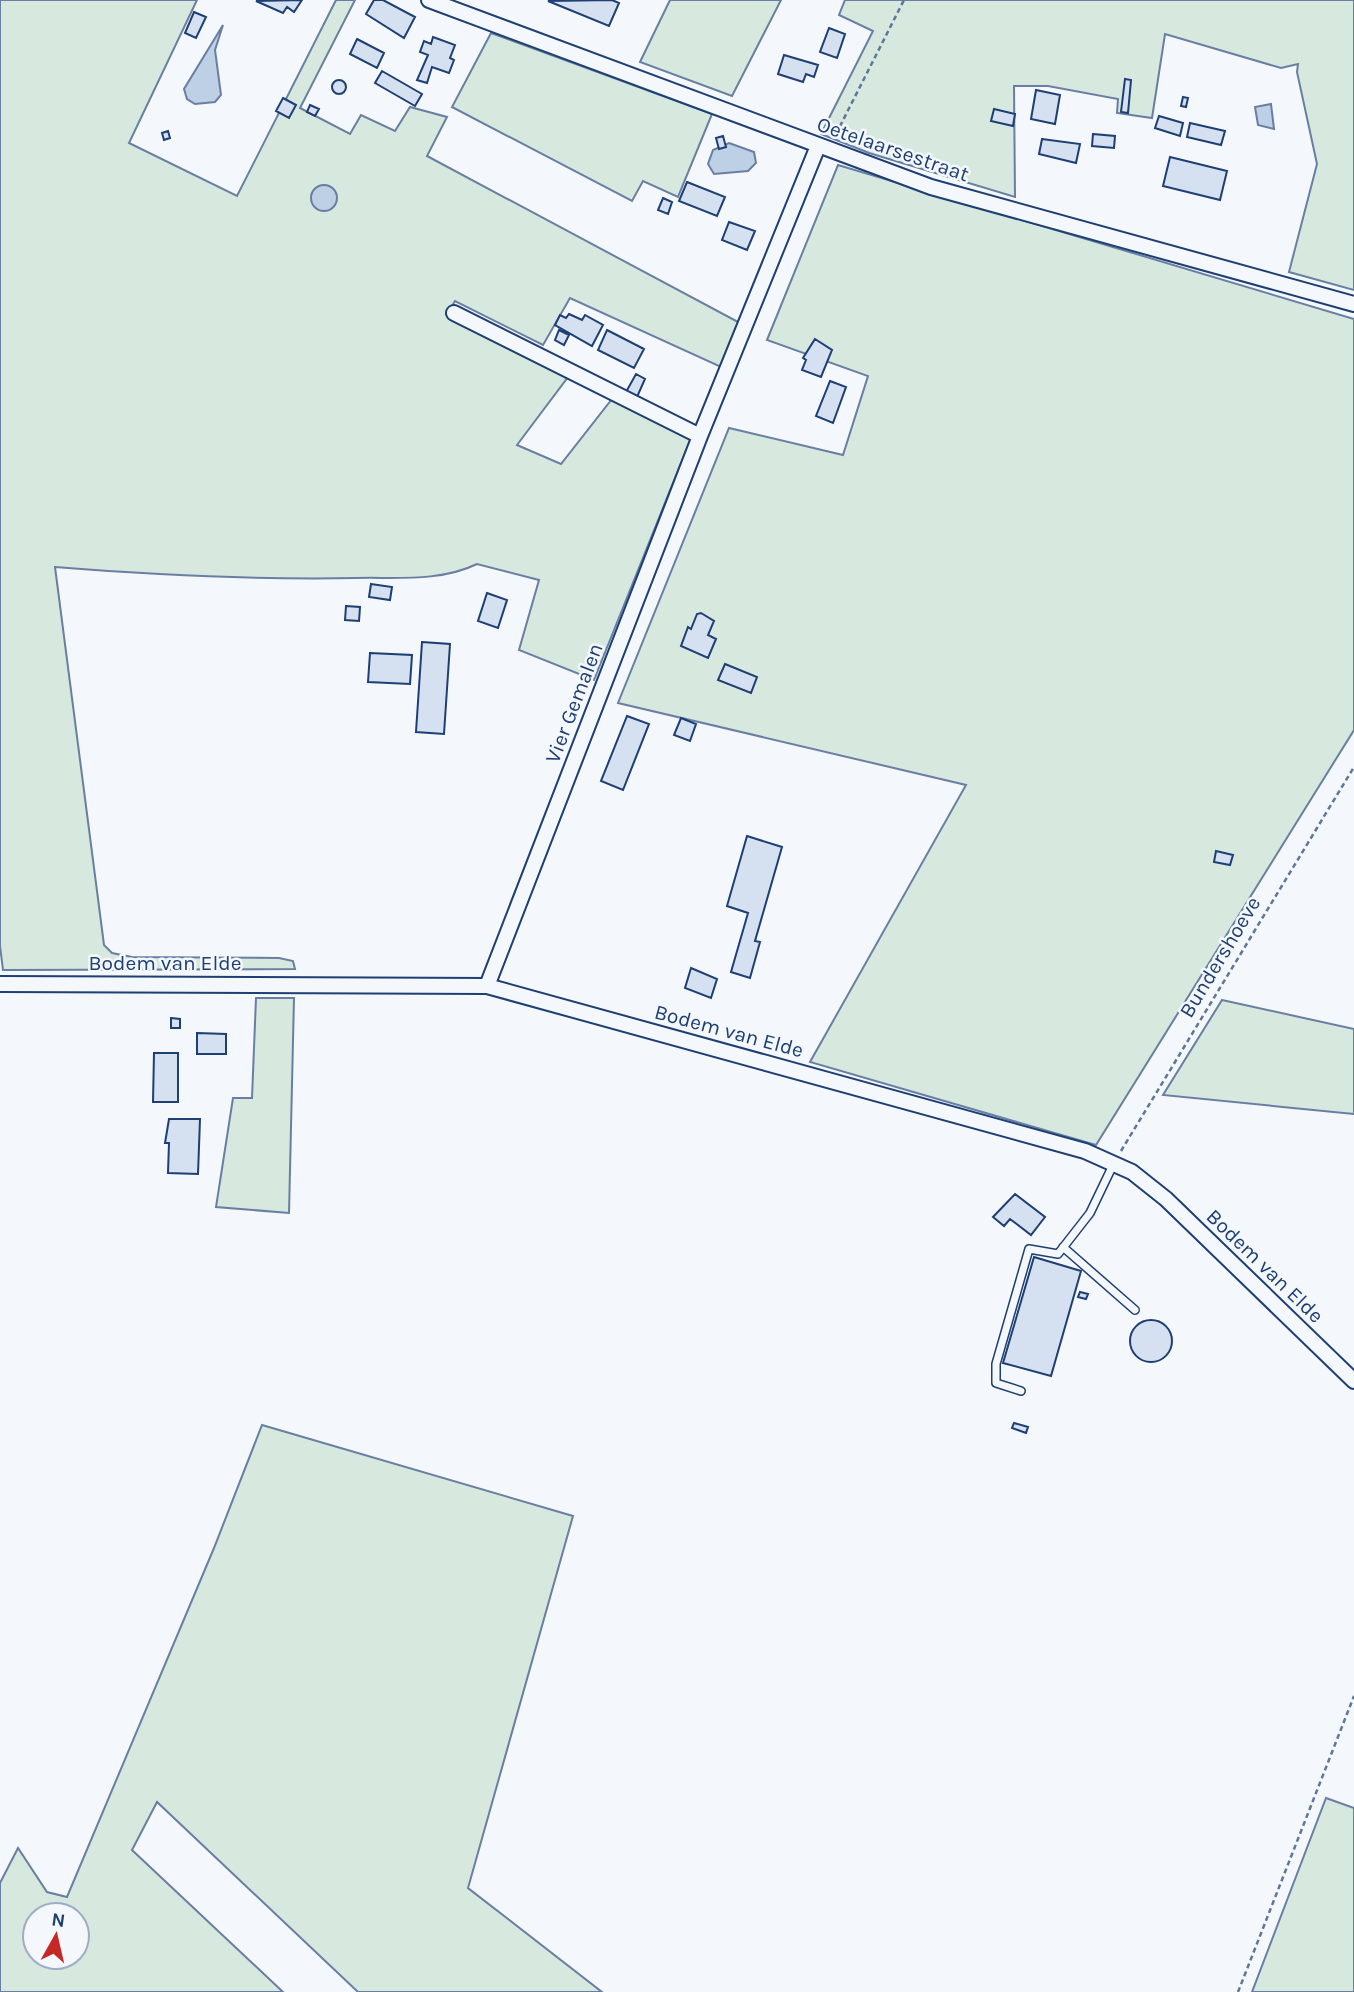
<svg xmlns="http://www.w3.org/2000/svg" width="1354" height="1992" viewBox="0 0 1354 1992" font-family="Karla,sans-serif">
  <rect width="100%" height="100%" fill="#f4f7fb"/>
  <path fill="#d7e8df" stroke="#687fa3" stroke-width="2" fill-rule="evenodd" d="M0,0h197l-68,143 108,53 99,-196h19l-55,108 50,26 11,-19 34,16 15,-24 37,10 -20,39 313,167 -19,44 -151,-69 -27,47 -88,-44 -8,13 121,63 -51,68 44,19 51,-65 79,39 -97,242 -75,-30 20,-70 -62,-16c-37,18 -80,13 -121,14 -101,2 -200,-3 -301,-11l49,378 8,8 20,4 147,1 14,3 2,8 -292,1 -3,-24z
    M670,0h111l-49,96 -92,-34z
    M845,0h509v290l-65,-18 28,-108 -20,-92 1,-8 -17,4 -116,-34 -13,84 -35,-5 1,-14 -70,-13h-34l1,111 -146,-44 -48,-19 52,-103 -34,-16z
    M491,33l221,81 -34,83 -35,-16 -11,20 -180,-94z
    M838,165l516,154v411l-258,415 -286,-83 156,-277 -348,-82 111,-275 114,27 25,-79 -101,-36z
    M256,998h38l-5,215 -73,-6 17,-109h19z
    M1222,1000l132,29v85l-191,-19z
    M262,1425l311,91 -105,372 134,104h-244l-201,-190 -25,48 151,142h-283v-109l18,-35 29,44 20,5 147,-349zM77,1915v42h-42v-42z
    M1326,1798l28,10v184h-102z"/>
  <path fill="#bed0e5" stroke="#687fa3" stroke-width="2" d="M223,25l-8,25 6,45 -6,7 -20,2 -8,-5 -3,-10z
    M1271,104l3,25 -16,-4 -3,-18z
    M729,143l25,9 2,11 -8,8 -34,3 -6,-10 5,-14z
    M311 198a13 13 0 1 1 26 0a13 13 0 1 1-26 0Z"/>
  <path fill="#d5e0f0" stroke="#1d3f73" stroke-width="2" d="M302,0l-8,12 -7,-5 -4,6 -27,-12z
    M374,0h9l32,17 -11,21 -38,-24z
    M612,0l7,3 -10,23 -61,-25z
    M194,12l12,5 -10,21 -11,-5z
    M829,28l16,6 -8,24 -17,-6z
    M433,37l22,8 -5,13 4,2 -5,13 -17,-6 -5,16 -10,-3 11,-25 -8,-3 4,-11 7,3z
    M357,39l27,14 -7,15 -27,-14z
    M784,55l34,10 -4,12 -8,-3 -3,8 -25,-8z
    M382,71l40,23 -7,12 -40,-23z
    M1125,79l6,1 -3,33 -7,-1z
    M332 87a7 7 0 1 1 14 0a7 7 0 1 1-14 0Z
    M1036,90l24,5 -5,29 -24,-5z
    M1183,97l5,1 -2,9 -5,-1z
    M283,98l13,7 -7,13 -13,-7z
    M310,105l9,4 -4,7 -8,-4z
    M994,109l21,5 -2,12 -22,-5z
    M1159,116l24,7 -3,13 -25,-8z
    M1190,123l35,8 -4,14 -34,-8z
    M168,131l2,7 -6,2 -2,-7z
    M1093,134l22,2 -1,12 -22,-2z
    M723,136l3,11 -7,2 -3,-11z
    M1042,139l38,5 -4,19 -37,-9z
    M1170,157l57,14 -7,29 -57,-14z
    M687,182l38,15 -8,19 -38,-15z
    M663,198l9,4 -4,12 -10,-4z
    M729,222l26,9 -8,19 -25,-10z
    M569,314l13,6 3,-5 18,10 -11,21 -37,-21 5,-10 6,3z
    M559,330l10,5 -5,10 -9,-5z
    M607,330l37,19 -10,19 -36,-18z
    M815,339l17,11 -11,27 -19,-7 4,-10 -3,-2z
    M636,374l9,5 -8,18 -11,-5z
    M830,381l16,6 -13,36 -17,-7z
    M371,584l21,3 -2,13 -21,-3z
    M487,593l20,7 -9,28 -20,-7z
    M346,606l14,1 -1,14 -14,-1z
    M701,613l13,8 -6,14 8,4 -8,19 -27,-12 7,-19 3,2 6,-15z
    M422,642l28,2 -6,90 -28,-2z
    M370,653l42,2 -2,29 -42,-2z
    M725,664l32,13 -6,16 -33,-13z
    M627,716l22,8 -26,66 -22,-9z
    M681,718l15,6 -6,17 -16,-6z
    M747,836l35,11 -27,94 5,1 -10,36 -19,-6 17,-59 -21,-7z
    M1216,851l17,4 -3,10 -16,-3z
    M691,968l26,11 -6,19 -26,-10z
    M171,1018l9,1v9h-9z
    M197,1033l29,1v20h-29z
    M154,1053h24v49h-25z
    M169,1119h31l-2,55 -30,-1 1,-30h-4z
    M1015,1194l30,23 -14,18 -21,-16 -6,7 -11,-9z
    M1034,1257l47,14 -30,105 -48,-13z
    M1080,1292l8,2 -2,5 -8,-2z
    M1130 1341a21 21 0 1 1 42 0a21 21 0 1 1-42 0Z
    M1014,1423l14,4 -2,6 -14,-5z"/>
  <g fill="none" stroke-linecap="round" stroke-linejoin="round">
    <g stroke="#1d3f73" stroke-width="10">
      <path id="service" d="M1063,1247l72,63
        M1021,1391l-25,-8v-19l33,-115 29,5 32,-41 24,-50"/>
    </g>
    <g stroke="#1d3f73" stroke-width="18">
      <path id="minor" d="M429,0l502,187 423,117
        M454,313l246,123
        M0,984l487,2 598,165 47,21 34,27 188,182
        M487,986l213,-550 118,-290"/>
    </g>
    <path stroke="#5e769c" stroke-width="2.5" stroke-dasharray="5 3.5" stroke-linecap="butt" d="M836,134l68,-134
      M1121,1151l233,-384
      M1238,1992l116,-296"/>
    <use href="#service" stroke="#f4f7fb" stroke-width="7"/>
    <use href="#minor" stroke="#f4f7fb" stroke-width="14"/>
  </g>
  <g text-anchor="middle" dominant-baseline="central" stroke-width="5" stroke-linejoin="round" paint-order="stroke">
    <g font-size="21" fill="#1d3f73" stroke="#f4f7fb">
      <text transform="translate(893 149) rotate(19)">Oetelaarsestraat</text>
      <text transform="translate(574 703) rotate(-69)">Vier Gemalen</text>
      <text transform="translate(1220 957) rotate(-59)">Bundershoeve</text>
      <text x="165" y="963">Bodem van Elde</text>
      <text transform="translate(729 1031) rotate(15)">Bodem van Elde</text>
      <text transform="translate(1265 1266) rotate(44)">Bodem van Elde</text>
    </g>
  </g>
  <g transform="translate(56 1936) rotate(8)"><circle r="33" fill="#f4f7fb" stroke="#9eadc5" stroke-width="2"/>
  <path d="M0-5L12 26L0 18L-12 26Z" fill="#c62828"/>
  <text y="-10" font-size="19" font-weight="bold" text-anchor="middle" fill="#1d3f73">N</text>
  </g>
</svg>
